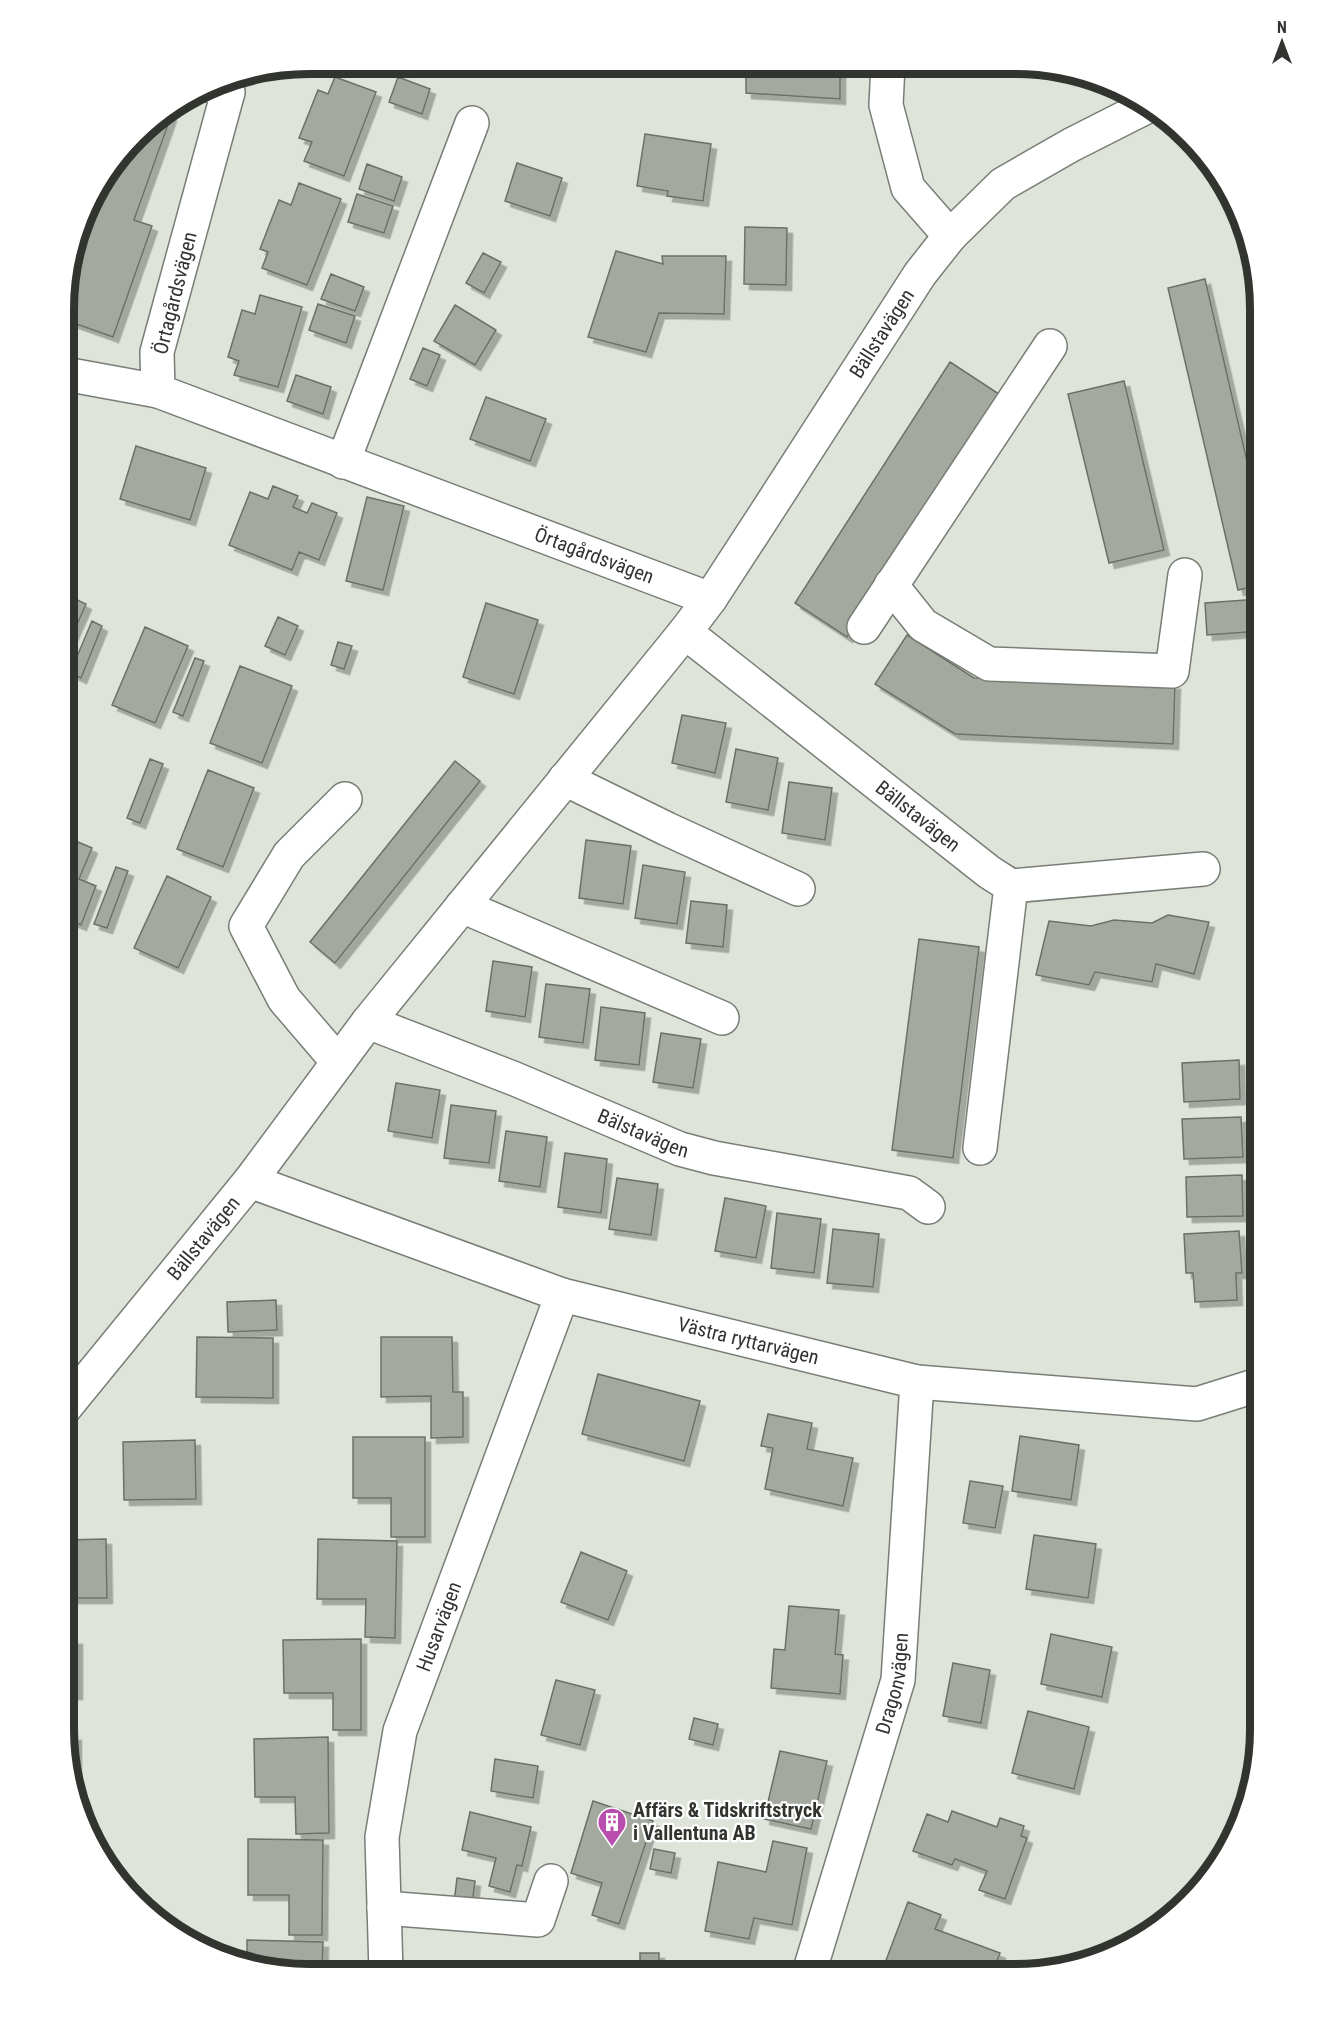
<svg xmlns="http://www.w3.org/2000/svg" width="1324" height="2037" viewBox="0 0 1324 2037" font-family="'Roboto Condensed',sans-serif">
  <defs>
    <filter id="shadow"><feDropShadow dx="5.5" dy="5.5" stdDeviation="0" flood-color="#0004"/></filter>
  </defs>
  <rect width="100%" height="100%" fill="#dee4da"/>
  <path fill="#a3a99f" stroke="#6c7168" stroke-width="1.5" filter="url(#shadow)" d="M746,64l94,3v32l-94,-6z
    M777,64l63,1v2z
    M335,77l41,15 -32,84 -40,-15 8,-19 -13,-4 19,-48 10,4z
    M398,77l32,12 -8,25 -33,-12z
    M164,113l7,3 -37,104 18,6 -39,111 -48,-17v-43l24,-77 58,-76z
    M645,134l66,10 -8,57 -36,-5 1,-5 -31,-5z
    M517,163l45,15 -12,38 -45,-15z
    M367,164l35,13 -8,24 -35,-12z
    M299,183l42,16 -34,86 -45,-17 6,-16 -8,-3 19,-49 12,5z
    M357,194l36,12 -9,27 -36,-11z
    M745,227l42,1 -1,57 -42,-1z
    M616,251l47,13 -1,-8h64l-2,58 -65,-1 -13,39 -58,-15z
    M483,253l18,9 -17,31 -18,-10z
    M331,274l33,13 -9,24 -34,-12z
    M1205,279l56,243v63l-23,5 -70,-302z
    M260,295l42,12 -24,80 -44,-12 5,-14 -11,-4 14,-47 13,4z
    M318,304l37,12 -9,27 -37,-13z
    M455,305l41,25 -21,35 -41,-24z
    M423,348l17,7 -13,31 -17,-7z
    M950,362l52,34 -155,241 -52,-34z
    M296,375l35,12 -8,27 -36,-13z
    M1124,381l40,169 -55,13 -41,-169z
    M486,397l60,22 -16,42 -60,-22z
    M136,446l70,22 -16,52 -70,-21z
    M273,486l25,10 -5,11 14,6 5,-10 25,10 -18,47 -20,-8 -7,18 -63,-25 21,-53 18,7z
    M367,497l37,9 -21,84 -37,-9z
    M65,594l21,10 -21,48z
    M1259,599l2,32 -54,4 -2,-32z
    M486,603l52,17 -24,74 -51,-17z
    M278,617l20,9 -13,29 -20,-9z
    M92,621l10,5 -21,52 -11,-5z
    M145,627l43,19 -33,77 -43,-18z
    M907,635l67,43 201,6 -2,60 -218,-10 -80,-50z
    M338,642l14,4 -8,23 -13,-4z
    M195,658l9,3 -21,55 -10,-4z
    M240,666l52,20 -30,77 -52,-20z
    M682,715l44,8 -11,50 -43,-10z
    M736,749l42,9 -10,52 -42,-8z
    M150,759l13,5 -23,59 -13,-5z
    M455,761l25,20 -145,182 -25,-21z
    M208,770l46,18 -31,79 -46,-18z
    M789,782l43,6 -7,52 -43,-7z
    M64,836l28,12 -13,31 17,7 -15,39 -17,-7z
    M586,840l45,6 -8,58 -44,-6z
    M643,865l42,7 -8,52 -42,-6z
    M116,867l12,4 -21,57 -13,-4z
    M167,876l44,21 -33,71 -44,-20z
    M691,901l36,4 -4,42 -37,-4z
    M1168,915l41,7 -15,52 -38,-10 -4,18 -57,-10 -6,13 -53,-10 13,-54 42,5 23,-6 38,3z
    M919,939l60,8 -26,211 -61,-8z
    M493,961l39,6 -7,50 -39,-6z
    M546,984l44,5 -7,54 -44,-6z
    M601,1007l44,6 -6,52 -44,-5z
    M661,1033l40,6 -8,49 -40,-6z
    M1239,1060l1,39 -56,3 -2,-39z
    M396,1083l44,7 -8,48 -44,-7z
    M451,1105l45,6 -7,52 -45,-5z
    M1241,1117l2,40 -59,2 -2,-40z
    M506,1131l41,6 -7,50 -41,-6z
    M565,1153l42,6 -6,54 -43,-6z
    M1242,1175l1,41 -56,1 -1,-40z
    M617,1178l41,6 -7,51 -42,-6z
    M725,1198l41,8 -10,52 -41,-7z
    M777,1213l44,6 -7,54 -43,-5z
    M833,1229l46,5 -6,53 -46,-4z
    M1239,1231l3,42h-6l1,27 -42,2 -2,-29h-7l-2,-39z
    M276,1300l1,30 -49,2 -1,-30z
    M197,1337l76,1v60l-77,-1z
    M381,1337h71l1,55h10v45l-32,1v-42l-50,1z
    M598,1374l102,27 -16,60 -102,-27z
    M768,1414l44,9 -5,26 46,9 -10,48 -78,-17 8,-41 -12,-2z
    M1020,1436l59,9 -8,55 -59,-9z
    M353,1437h72v100h-34v-39h-38z
    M195,1440l1,59 -72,1 -1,-58z
    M970,1481l33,5 -8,42 -32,-5z
    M1034,1535l62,9 -8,54 -62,-9z
    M106,1539l1,59h-44v-58z
    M318,1539l79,2 -2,97 -30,-1 1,-38h-49z
    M581,1552l46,19 -19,49 -47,-18z
    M789,1606l50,4 -4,44 8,1 -3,39 -69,-6 3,-39 11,1z
    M1051,1634l61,13 -10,50 -61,-13z
    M63,1639h14v55h-14z
    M361,1639v91h-28v-37h-49l-1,-53z
    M953,1663l37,7 -9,53 -38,-7z
    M556,1680l39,10 -15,55 -39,-10z
    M1028,1711l61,16 -15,62 -62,-16z
    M694,1718l24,6 -5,21 -24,-6z
    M64,1735h12v56z
    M328,1737l1,96 -33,1 -1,-37h-40l-1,-58z
    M780,1751l47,10 -16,68 -47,-10z
    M495,1759l43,7 -5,32 -42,-7z
    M593,1801l60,20 -34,103 -27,-9 10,-32 -31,-10z
    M952,1811l45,16 3,-9 24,8 -3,10 6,2 -22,61 -26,-9 8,-19 -32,-12 -3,6 -39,-14 14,-37 21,8z
    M470,1812l61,15 -9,39 -5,-1 -7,27 -21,-6 7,-28 -34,-8z
    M248,1839l75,1 -1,95h-33v-40h-41z
    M773,1841l34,7 -15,77 -38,-7 -5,21 -44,-8 13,-69 48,10z
    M654,1849l21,4 -4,20 -21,-4z
    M457,1878l18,3 -3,24 -18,-2z
    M908,1902l33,13 -6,14 65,24 -8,21h-78l-29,-11z
    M247,1940l76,2 -1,30h-45l-30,-8z
    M640,1953h19v20h-19z"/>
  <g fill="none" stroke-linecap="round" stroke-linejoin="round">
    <g stroke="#787e75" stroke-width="36">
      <g id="minor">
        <path d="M888,65l-2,40 22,83 42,48"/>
        <path id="s1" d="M210,85l18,7 -71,260 1,39 552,208"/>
        <path d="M65,374l93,17"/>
        <path d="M343,462l129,-339"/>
        <path d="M891,585l32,40 66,39 183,7 13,-96"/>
        <path d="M864,627l186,-281"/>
        <path id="s2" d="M685,632l304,240 22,14"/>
        <path d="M565,779l102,50 131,60"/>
        <path d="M462,906l260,112"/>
        <path id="s3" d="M368,1022l147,57 165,70 34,9 195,35 19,14"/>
        <path d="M338,1062l-54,-63 -38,-73 43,-71 56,-56"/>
        <path d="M980,1148l31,-262 192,-17"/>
        <path id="s4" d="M250,1181l312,114 355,87 280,22 64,-20"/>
        <path id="s5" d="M63,1410l187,-229 118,-159 317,-390 25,-33 56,-86 154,-239 30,-38 53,-52 68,-39 79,-40"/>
        <path d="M384,1908l154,12 13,-39"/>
        <path id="s6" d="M386,1972l-4,-135 18,-106 162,-436"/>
        <path id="s7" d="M809,1973l89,-293 19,-298"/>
      </g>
    </g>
    <use href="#minor" stroke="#fff" stroke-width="33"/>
  </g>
  <defs>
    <g id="building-pin" transform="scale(1.5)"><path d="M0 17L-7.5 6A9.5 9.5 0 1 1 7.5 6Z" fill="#ba4eae" stroke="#fff"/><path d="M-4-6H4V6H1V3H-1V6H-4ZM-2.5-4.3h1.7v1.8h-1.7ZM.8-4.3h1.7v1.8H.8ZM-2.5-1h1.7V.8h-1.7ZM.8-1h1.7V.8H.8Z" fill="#fff"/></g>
  </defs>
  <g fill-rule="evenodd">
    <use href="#building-pin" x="612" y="1822"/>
  </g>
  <g text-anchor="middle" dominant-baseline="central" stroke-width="4.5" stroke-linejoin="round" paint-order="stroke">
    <g font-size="20" fill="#323430" stroke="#fff">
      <text transform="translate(175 293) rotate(-76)">Örtagårdsvägen</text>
      <text stroke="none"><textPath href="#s5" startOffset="1354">Bällstavägen</textPath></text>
      <text stroke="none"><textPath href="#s1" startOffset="794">Örtagårdsvägen</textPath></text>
      <text stroke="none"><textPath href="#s2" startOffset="297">Bällstavägen</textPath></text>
      <text stroke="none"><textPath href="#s3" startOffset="297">Bälstavägen</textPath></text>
      <text stroke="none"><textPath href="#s5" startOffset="222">Bällstavägen</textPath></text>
      <text stroke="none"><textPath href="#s4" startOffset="524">Västra ryttarvägen</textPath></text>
      <text stroke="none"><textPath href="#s6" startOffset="354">Husarvägen</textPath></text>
      <text stroke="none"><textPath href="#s7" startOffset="302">Dragonvägen</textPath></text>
    </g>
    <g font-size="20" font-weight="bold" fill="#323430" stroke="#fff" text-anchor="start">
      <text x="633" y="1810">Affärs &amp; Tidskriftstryck<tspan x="633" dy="23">i Vallentuna AB</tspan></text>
    </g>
  </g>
  <path d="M0 0H1324V2037H0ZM309 74H1015A235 235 0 0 1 1250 309V1729A235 235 0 0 1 1015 1964H309A235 235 0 0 1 74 1729V309A235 235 0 0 1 309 74Z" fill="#fff" fill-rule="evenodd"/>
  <path fill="none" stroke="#323430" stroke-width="8" d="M309 74H1015A235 235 0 0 1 1250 309V1729A235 235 0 0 1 1015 1964H309A235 235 0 0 1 74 1729V309A235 235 0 0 1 309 74Z"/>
  <g transform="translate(1282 42)" stroke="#ffffff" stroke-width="4.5" paint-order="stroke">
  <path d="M0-4.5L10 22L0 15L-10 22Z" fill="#323430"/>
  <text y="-9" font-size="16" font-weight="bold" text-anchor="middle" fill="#323430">N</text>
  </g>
</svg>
